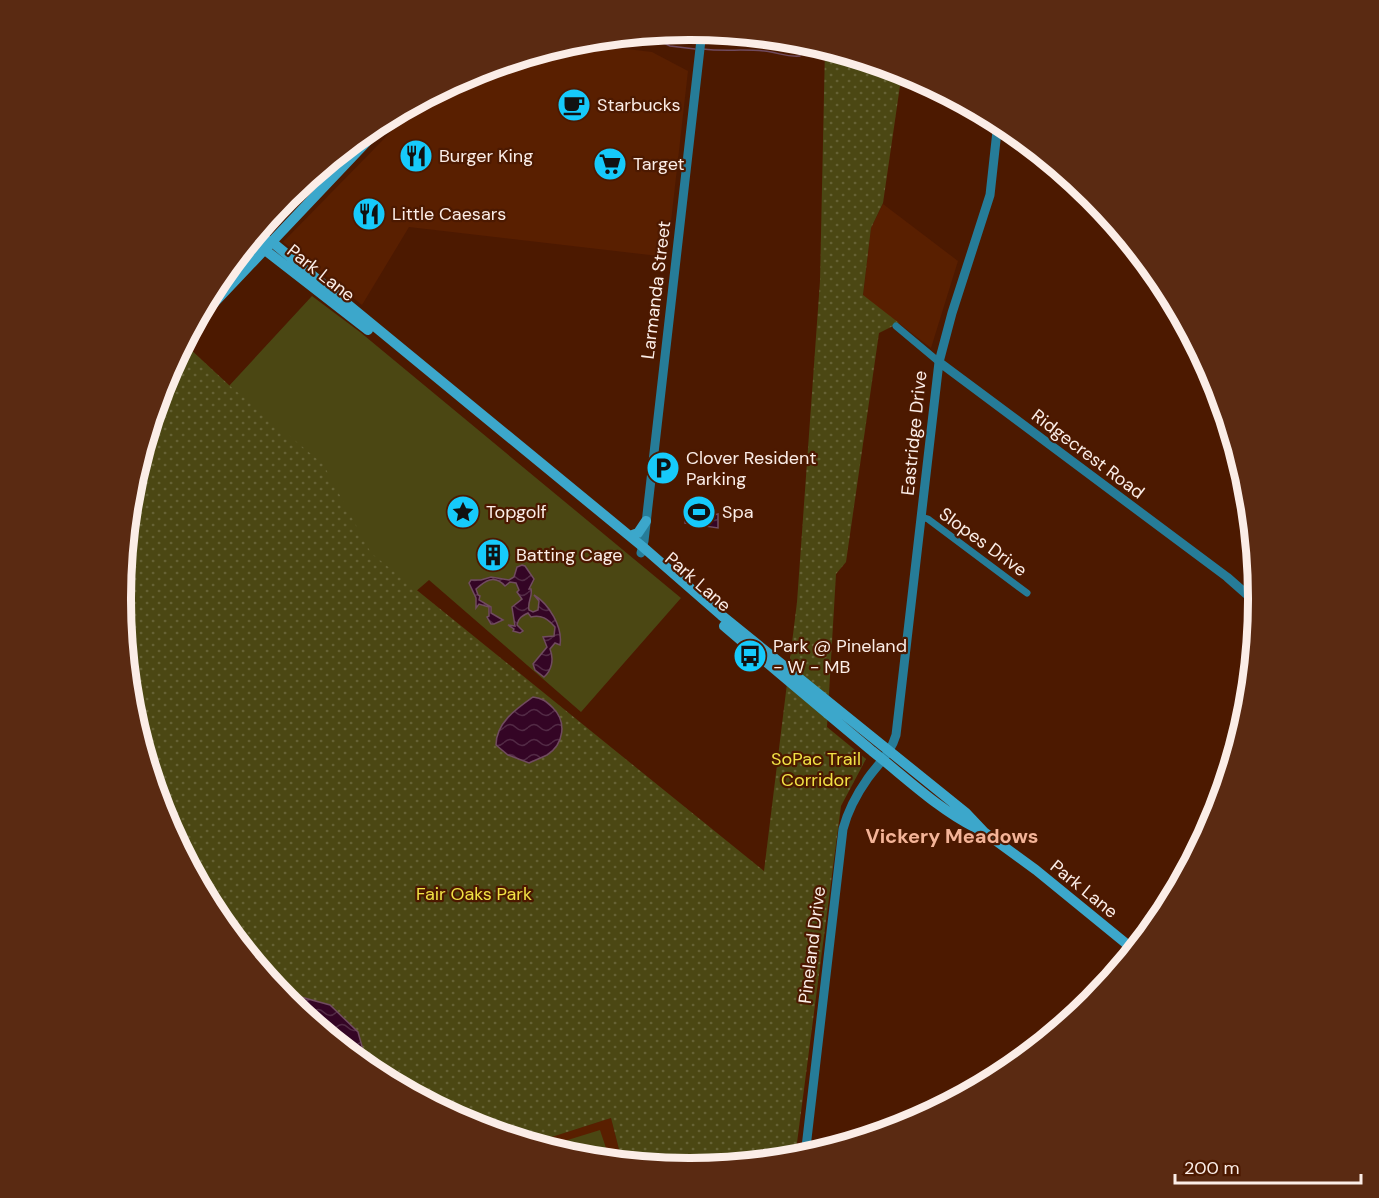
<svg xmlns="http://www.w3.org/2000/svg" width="1379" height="1198" viewBox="0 0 1379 1198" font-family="'DM Sans',sans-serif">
  <defs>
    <pattern id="park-dots" width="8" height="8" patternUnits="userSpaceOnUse" patternTransform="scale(1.5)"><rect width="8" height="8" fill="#4b4713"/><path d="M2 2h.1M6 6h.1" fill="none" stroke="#666235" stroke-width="1.8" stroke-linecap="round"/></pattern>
    <pattern id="water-waves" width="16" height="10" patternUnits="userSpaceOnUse" patternTransform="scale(1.5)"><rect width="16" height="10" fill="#340525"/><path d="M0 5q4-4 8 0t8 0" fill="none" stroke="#522a45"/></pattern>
  </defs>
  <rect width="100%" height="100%" fill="#4c1900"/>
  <path fill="#591f00" d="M602,46l50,6 36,19 -21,186 -258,-30 -47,78 -79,-63 138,-141 51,-28 70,-21z
    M883,204l75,57 -27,87 -68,-52 8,-68z
    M611,1118l11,43 -44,-4 -45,-14z"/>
  <path fill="#4b4713" d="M312,296l48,36 321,266 -100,114 -152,-132 -15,13 -46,-40 -140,-166z
    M600,1130l10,30 -32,-3 -33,-10z"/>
  <path fill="url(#park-dots)" d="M825,48l77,24 -19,131 -12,25 -8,67 36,28 -20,10 -33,229 -10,12 -9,153 39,32 -25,47 -46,352 -106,10 -67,-7 -11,-43 -78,25 -62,-18 -98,-53 -86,-71 -71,-86 -52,-99 -33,-106 -10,-111 11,-111 32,-107 10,-19 14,-15 42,39 93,78 48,89 393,318 33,-269 23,-321z"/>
  <path fill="url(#water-waves)" stroke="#704b5f" stroke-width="1.5" d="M699,499l5,1v2h-3l-1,7 11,2 3,4 4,-1v14l-33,-5 1,-14 12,-2z
    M522,565l3,1 9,13 -5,10h2c2,7 -4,13 -2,21l4,2 5,-2 1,-9 -5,-6c15,9 29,32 26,50l-5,-2 -5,6c4,10 2,21 -6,28l-9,-7 -2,-6 14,-17 -4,-10 11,-1 1,-9c-7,-8 -14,-13 -24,-10l-3,-4c-6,3 -10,5 -11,12l6,6 -3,2 -7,-2 1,-2 -6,-4 7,1 -3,-19 10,-8 -5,-7 2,-2 -3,-7 -6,-1 -5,4c-11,-12 -20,-5 -29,3l2,6 2,1 -1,4 12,7v6l12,7 -9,4h-3l-4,-7 2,-1v-9l-10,-3 -3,4v-10l-7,-15 2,-3h10l10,-3 18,3 5,-3 3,-10z
    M533,697c9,1 13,4 20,11 14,14 11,36 -6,47 -6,3 -12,5 -18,8l-21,-8 -12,-10c0,-22 20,-36 37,-48z
    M279,991l51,14 28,27 10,36 -81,-67z"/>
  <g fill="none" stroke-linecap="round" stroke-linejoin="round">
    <path stroke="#704b5f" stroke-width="1.5" d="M645,34l25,12 25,3
      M703,49c22,3 46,-1 68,3 11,2 17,5 29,4
      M832,51h2
      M451,86l3,-3"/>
    <path stroke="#267c98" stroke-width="7" d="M896,326l43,36
      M921,517l7,2 99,74"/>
    <path stroke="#267c98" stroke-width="9" d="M998,128l23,11
      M939,362l288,215 25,22 5,11
      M641,553l3,-12 58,-510
      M805,1156l38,-327c5,-19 13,-34 25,-51 10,-14 23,-25 28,-43l43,-373 13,-49 38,-118 8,-73"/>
    <path stroke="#3ca7cb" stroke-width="10" d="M259,238l13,4 28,23 343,282 78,68 245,198 18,19 52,38 98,80
      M259,238l6,12 103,80
      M216,283l115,-122
      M194,324l196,-207
      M630,536l8,-3 8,-12
      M724,626c49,42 98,83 148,125 33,26 66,58 104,77"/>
  </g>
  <defs>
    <g id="cafe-disc" transform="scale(1.725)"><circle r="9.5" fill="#16cafb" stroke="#4c1900"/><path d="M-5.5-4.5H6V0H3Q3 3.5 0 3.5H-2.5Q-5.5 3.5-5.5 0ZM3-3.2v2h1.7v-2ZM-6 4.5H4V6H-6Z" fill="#111"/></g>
    <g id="restaurant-disc" transform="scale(1.725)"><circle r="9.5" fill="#16cafb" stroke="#4c1900"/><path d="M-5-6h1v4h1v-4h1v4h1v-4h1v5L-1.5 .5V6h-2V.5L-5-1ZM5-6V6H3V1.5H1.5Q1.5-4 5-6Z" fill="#111"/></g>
    <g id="supermarket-disc" transform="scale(1.725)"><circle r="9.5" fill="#16cafb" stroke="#4c1900"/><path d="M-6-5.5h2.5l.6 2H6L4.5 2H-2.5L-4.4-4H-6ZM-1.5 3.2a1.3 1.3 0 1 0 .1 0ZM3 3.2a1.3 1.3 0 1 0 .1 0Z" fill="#111"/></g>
    <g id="parking-disc" transform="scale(1.725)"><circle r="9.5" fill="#16cafb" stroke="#4c1900"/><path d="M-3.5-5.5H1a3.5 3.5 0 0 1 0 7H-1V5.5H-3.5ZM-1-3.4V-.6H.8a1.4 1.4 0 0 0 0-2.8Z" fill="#111"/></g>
    <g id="sight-disc" transform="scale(1.725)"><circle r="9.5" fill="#16cafb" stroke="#4c1900"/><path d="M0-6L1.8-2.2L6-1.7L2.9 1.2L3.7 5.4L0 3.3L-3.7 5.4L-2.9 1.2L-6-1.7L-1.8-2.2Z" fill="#111"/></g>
    <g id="stadium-disc" transform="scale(1.725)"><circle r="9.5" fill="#16cafb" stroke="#4c1900"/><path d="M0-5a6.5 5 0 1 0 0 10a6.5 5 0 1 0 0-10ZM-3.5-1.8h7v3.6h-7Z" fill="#111"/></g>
    <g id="building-disc" transform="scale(1.725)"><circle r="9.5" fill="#16cafb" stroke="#4c1900"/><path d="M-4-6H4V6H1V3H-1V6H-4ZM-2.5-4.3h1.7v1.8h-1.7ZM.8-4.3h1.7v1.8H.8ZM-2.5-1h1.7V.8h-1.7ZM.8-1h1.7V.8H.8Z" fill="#111"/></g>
    <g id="bus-disc" transform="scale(1.725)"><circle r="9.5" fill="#16cafb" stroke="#4c1900"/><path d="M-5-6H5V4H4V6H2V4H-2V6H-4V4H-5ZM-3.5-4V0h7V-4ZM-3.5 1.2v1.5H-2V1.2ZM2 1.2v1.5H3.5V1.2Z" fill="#111"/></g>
  </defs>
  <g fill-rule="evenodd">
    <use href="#cafe-disc" x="574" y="105"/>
    <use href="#restaurant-disc" x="416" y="156"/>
    <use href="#supermarket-disc" x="610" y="164"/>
    <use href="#restaurant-disc" x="369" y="214"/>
    <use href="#parking-disc" x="663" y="468"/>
    <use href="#sight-disc" x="463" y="512"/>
    <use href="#stadium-disc" x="699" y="512"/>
    <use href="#building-disc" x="493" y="555"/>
    <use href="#bus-disc" x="750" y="656"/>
  </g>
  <g text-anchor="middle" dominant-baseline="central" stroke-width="4.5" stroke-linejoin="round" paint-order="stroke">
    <g font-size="18" fill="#fbede7" stroke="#4c1900" text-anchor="start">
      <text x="597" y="105">Starbucks</text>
      <text x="439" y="156">Burger King</text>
      <text x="633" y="164">Target</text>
      <text x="392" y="214">Little Caesars</text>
      <text x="686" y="458">Clover Resident<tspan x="686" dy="21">Parking</tspan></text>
      <text x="486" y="512">Topgolf</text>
      <text x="722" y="512">Spa</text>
      <text x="516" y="555">Batting Cage</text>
      <text x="773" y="646">Park @ Pineland<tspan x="773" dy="21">- W - MB</tspan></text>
    </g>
    <g font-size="18" fill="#fbede7" stroke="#4c1900">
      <text transform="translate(321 273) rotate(38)">Park Lane</text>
      <text transform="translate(656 290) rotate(-83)">Larmanda Street</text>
      <text transform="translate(914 433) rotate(-84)">Eastridge Drive</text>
      <text transform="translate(1088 454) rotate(37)">Ridgecrest Road</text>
      <text transform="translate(983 542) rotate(36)">Slopes Drive</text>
      <text transform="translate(698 582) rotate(41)">Park Lane</text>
      <text transform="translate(1084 889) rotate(39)">Park Lane</text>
      <text transform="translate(812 945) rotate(-83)">Pineland Drive</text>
    </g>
    <g font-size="18" fill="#f1e244" stroke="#4c1900">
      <text x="816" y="759">SoPac Trail<tspan x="816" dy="21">Corridor</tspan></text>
      <text x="474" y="894">Fair Oaks Park</text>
    </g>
    <g font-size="20" font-weight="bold" fill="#f4b498" stroke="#4c1900">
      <text x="952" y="836">Vickery Meadows</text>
    </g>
  </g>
  <path d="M0 0H1379V1198H0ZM689 40H690A558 558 0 0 1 1248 598V600A558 558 0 0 1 690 1158H689A558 558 0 0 1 131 600V598A558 558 0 0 1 689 40Z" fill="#5a2a12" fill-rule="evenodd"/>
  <path fill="none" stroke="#fbede7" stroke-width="8" d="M689 40H690A558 558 0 0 1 1248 598V600A558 558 0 0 1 690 1158H689A558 558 0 0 1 131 600V598A558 558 0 0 1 689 40Z"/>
  <path d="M1175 1174v9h186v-9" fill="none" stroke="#fbede7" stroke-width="3"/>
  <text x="1184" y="1174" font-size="18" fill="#fbede7" stroke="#4c1900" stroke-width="4.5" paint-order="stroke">200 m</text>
</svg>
